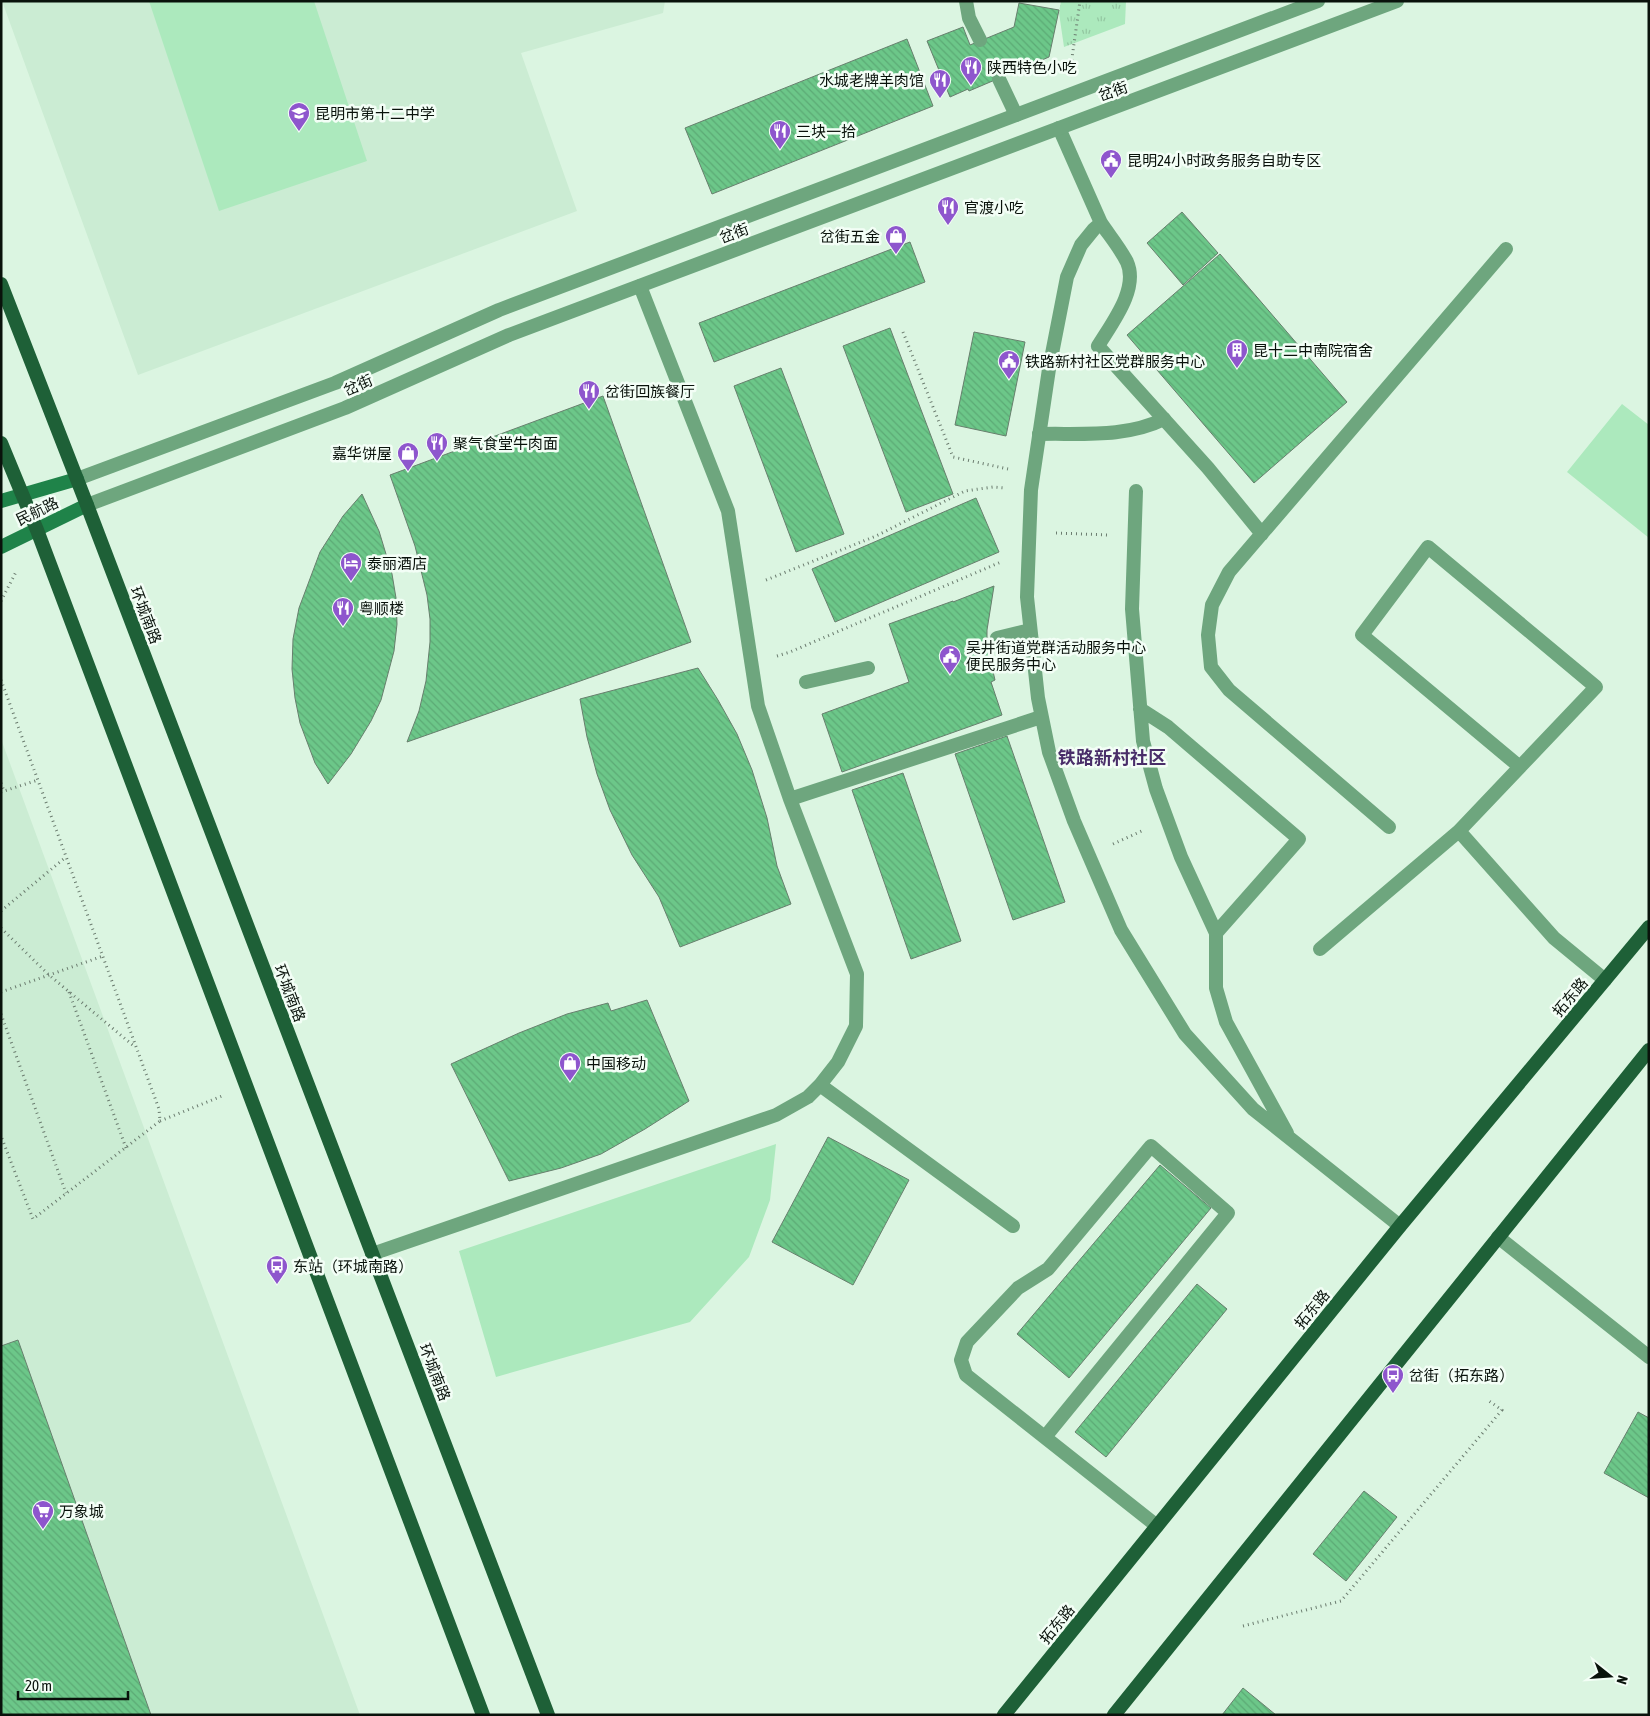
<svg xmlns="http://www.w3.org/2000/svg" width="1650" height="1716" viewBox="0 0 1650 1716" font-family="'Asap Condensed','Noto Sans SC',sans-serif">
  <defs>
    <pattern id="grass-tufts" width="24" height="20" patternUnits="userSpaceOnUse" patternTransform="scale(1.25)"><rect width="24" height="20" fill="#ace9bd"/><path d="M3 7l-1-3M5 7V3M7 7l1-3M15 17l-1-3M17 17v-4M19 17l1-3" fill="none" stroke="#93c7a1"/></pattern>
    <pattern id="building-back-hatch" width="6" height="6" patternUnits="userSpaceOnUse" patternTransform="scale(1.25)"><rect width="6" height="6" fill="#6cc789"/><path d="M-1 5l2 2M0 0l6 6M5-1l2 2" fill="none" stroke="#5caa75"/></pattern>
  </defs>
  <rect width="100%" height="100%" fill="#dbf5e1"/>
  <path fill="#cbecd3" d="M2,1h663l-2,12 -142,40 56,158 -439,164z
    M1,739l359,976h-359z"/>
  <path fill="url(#grass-tufts)" d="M1061,1h65l-1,23 -61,23 -5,-34z"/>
  <path fill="#ace9bd" d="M149,1h165l53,160 -148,50z
    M1622,404l27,21v113l-82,-66z
    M776,1144l-6,56 -21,57 -59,65 -194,55 -37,-126z"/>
  <path fill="url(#building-back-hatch)" stroke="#677f6d" d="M1019,3l40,7 -10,47 -80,34 -1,-2 -18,8 -23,-56 36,-14 7,18 44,-18z
    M907,39l26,67 -221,88 -27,-66z
    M1182,212l36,41 -35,32 -36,-42z
    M910,242l15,40 -211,80 -15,-39z
    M1220,254l127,148 -93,81 -127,-148z
    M890,328l63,166 -47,18 -63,-166z
    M974,332l51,10 -19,94 -51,-11z
    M781,368l63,166 -48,18 -62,-166z
    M603,396l88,246 -284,100 12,-31 7,-30 4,-39v-23l-3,-24 -12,-49 -25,-71z
    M362,494l17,37 13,43 4,24 1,26 -3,27 -13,49 -10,21 -20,33 -23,30 -13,-21 -15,-40 -5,-25 -3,-29 1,-30 6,-31 21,-56 23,-36z
    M976,498l23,54 -164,70 -23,-53z
    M994,586l-7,44v16l8,34 -4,2 11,33 -160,57 -20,-58 87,-32 -20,-58 64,-23v1z
    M698,668l20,32 19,34 15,36 15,48 10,48 14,38 -111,43 -21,-50 -27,-42 -22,-45 -13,-36 -10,-37 -7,-38z
    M1007,736l58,166 -52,18 -58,-166z
    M903,773l58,168 -50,18 -59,-169z
    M647,1000l42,101 -44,28 -44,25 -40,14 -52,13 -58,-117 68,-31 48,-19 41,-11 3,8z
    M828,1137l81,43 -56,105 -81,-43z
    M1160,1165l51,43 -142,170 -52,-44z
    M1197,1284l30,25 -121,148 -31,-25z
    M18,1340l133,375h-150v-369z
    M1638,1412l11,6v80l-45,-25z
    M1364,1491l33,26 -51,64 -33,-27z
    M1243,1688l16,13 17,14h-54z"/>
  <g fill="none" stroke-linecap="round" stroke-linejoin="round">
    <path stroke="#6b7c6f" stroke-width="3" stroke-dasharray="1 4" stroke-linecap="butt" d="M1071,65l9,-64
      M903,332l50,125 55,12
      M1056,533l53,2
      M766,580l110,-44 89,-45 28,-4 12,1
      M1,601l16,-31
      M777,656l13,-4 211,-90
      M1,680l158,429 1,12 -127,98 -32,-83
      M1079,763l39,-14
      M1,783l3,8
      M1,792l37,-12
      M1113,844l31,-14
      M1,911l65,-54
      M1,928l48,47 86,72
      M1,992l102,-36
      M69,992l57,156
      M1,1014l65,179
      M160,1121l62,-25
      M1243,1626l98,-25 161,-191 -13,-9"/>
    <path stroke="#6ea67e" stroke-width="14" d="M966,1l3,17 11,22
      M999,79l17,36
      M1059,128l42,95 -7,6 -13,16 -14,32 -18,92 -18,121 -4,107 11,101 11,54 25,69 47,109 64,104 68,75 147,117
      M1101,223c8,12 19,25 26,39 12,27 -15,61 -29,84l110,122 54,66
      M1136,491l-4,118 11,132 13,48 25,68 35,76v55l10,34 61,111
      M997,638l33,-8
      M806,682l62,-14
      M1140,709l28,18 131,112 -83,94
      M790,799l251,-82
      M1389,827l-160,-137 -18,-23 -3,-32 4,-30 17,-33 277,-323
      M1459,831l95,107 51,42
      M1320,949l139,-118 137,-144 -168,-140 -66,88 158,132
      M820,1085l193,141
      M1498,1237l151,120
      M372,1254l404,-139 32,-18 12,-12 18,-23 18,-36 1,-52 -67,-175 -32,-93 -30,-195 -88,-225
      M1045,1437l183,-224 -77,-67 -103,123 -30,19 -51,54 -6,18 5,15 191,151"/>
    <path stroke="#6ea67e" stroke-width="14" d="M1039,434c42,-1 87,4 125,-15"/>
    <path stroke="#6ea67e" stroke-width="14" d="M77,479l258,-96 164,-73 819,-309
      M87,505l258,-97 164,-73 888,-334"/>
    <path stroke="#1f8349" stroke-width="14" d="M1,501l76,-22
      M1,547l86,-42"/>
    <path stroke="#1e6037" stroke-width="14" d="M1,284l86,221 461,1210
      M1,443l36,87 446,1185
      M1004,1715l396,-489 249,-299
      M1114,1715l535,-665"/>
  </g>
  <defs>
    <g id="restaurant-pin" transform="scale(1.125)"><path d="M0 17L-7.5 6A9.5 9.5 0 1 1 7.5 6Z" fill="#8e56cd" stroke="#f3fef6"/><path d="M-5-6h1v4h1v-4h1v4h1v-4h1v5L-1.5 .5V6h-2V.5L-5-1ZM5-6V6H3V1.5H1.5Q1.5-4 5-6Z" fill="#fff"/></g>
    <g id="school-pin" transform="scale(1.125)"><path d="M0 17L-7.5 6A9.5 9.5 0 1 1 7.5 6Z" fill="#8e56cd" stroke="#f3fef6"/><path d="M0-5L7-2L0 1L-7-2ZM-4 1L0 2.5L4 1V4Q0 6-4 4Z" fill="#fff"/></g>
    <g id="civic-pin" transform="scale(1.125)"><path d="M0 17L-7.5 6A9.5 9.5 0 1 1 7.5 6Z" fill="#8e56cd" stroke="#f3fef6"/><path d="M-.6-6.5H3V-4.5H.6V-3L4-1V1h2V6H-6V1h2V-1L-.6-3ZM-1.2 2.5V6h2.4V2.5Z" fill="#fff"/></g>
    <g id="shop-pin" transform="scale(1.125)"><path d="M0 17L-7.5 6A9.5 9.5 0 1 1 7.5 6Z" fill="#8e56cd" stroke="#f3fef6"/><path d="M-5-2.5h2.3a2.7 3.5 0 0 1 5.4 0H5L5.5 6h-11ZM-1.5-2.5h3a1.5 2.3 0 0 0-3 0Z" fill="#fff"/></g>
    <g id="building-pin" transform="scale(1.125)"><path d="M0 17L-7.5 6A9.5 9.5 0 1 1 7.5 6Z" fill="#8e56cd" stroke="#f3fef6"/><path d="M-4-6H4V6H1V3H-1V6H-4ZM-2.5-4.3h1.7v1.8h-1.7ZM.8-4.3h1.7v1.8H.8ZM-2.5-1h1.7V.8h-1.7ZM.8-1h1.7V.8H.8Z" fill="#fff"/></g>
    <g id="hotel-pin" transform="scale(1.125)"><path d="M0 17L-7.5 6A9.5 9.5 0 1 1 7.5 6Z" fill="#8e56cd" stroke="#f3fef6"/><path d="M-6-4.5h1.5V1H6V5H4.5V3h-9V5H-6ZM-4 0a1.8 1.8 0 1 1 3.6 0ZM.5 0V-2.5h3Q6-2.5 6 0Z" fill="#fff"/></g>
    <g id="bus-pin" transform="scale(1.125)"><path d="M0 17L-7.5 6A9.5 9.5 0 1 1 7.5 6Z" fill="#8e56cd" stroke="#f3fef6"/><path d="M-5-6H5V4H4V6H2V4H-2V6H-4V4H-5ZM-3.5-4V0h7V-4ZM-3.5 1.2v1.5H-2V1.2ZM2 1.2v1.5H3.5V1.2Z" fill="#fff"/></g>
    <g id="supermarket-pin" transform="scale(1.125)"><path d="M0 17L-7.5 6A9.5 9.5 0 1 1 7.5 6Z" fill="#8e56cd" stroke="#f3fef6"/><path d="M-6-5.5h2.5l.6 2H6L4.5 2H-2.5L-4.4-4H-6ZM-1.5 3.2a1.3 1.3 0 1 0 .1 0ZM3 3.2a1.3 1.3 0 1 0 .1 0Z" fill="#fff"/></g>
  </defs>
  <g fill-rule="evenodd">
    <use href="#restaurant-pin" x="971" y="67"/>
    <use href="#restaurant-pin" x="940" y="80"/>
    <use href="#school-pin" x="299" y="113"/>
    <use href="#restaurant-pin" x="780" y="131"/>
    <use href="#civic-pin" x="1111" y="160"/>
    <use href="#restaurant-pin" x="948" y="207"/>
    <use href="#shop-pin" x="896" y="236"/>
    <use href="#building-pin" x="1237" y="350"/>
    <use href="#civic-pin" x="1009" y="361"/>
    <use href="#restaurant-pin" x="589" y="391"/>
    <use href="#restaurant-pin" x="437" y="443"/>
    <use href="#shop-pin" x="408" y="453"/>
    <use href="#hotel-pin" x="351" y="563"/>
    <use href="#restaurant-pin" x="343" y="608"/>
    <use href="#civic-pin" x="950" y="656"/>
    <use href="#shop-pin" x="570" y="1063"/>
    <use href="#bus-pin" x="277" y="1266"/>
    <use href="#bus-pin" x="1393" y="1375"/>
    <use href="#supermarket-pin" x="43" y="1511"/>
  </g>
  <g text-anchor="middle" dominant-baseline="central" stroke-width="5" stroke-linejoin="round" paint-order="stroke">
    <g font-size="15" fill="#09120b" stroke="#f3fef6" text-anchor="start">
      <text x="987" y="67">陕西特色小吃</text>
      <text x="924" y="80" text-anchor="end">水城老牌羊肉馆</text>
      <text x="315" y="113">昆明市第十二中学</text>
      <text x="796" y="131">三块一拾</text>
      <text x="1127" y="160">昆明24小时政务服务自助专区</text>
      <text x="964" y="207">官渡小吃</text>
      <text x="880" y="236" text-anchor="end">岔街五金</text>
      <text x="1253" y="350">昆十二中南院宿舍</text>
      <text x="1025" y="361">铁路新村社区党群服务中心</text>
      <text x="605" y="391">岔街回族餐厅</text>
      <text x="453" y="443">聚气食堂牛肉面</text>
      <text x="392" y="453" text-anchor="end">嘉华饼屋</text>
      <text x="367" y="563">泰丽酒店</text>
      <text x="359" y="608">粤顺楼</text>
      <text x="966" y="647">吴井街道党群活动服务中心<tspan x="966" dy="17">便民服务中心</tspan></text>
      <text x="586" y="1063">中国移动</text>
      <text x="293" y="1266">东站（环城南路）</text>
      <text x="1409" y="1375">岔街（拓东路）</text>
      <text x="59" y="1511">万象城</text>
    </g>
    <g font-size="15" fill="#09120b" stroke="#f3fef6">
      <text transform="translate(1113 91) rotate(-20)">岔街</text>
      <text transform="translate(734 233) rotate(-21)">岔街</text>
      <text transform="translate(358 385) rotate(-24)">岔街</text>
      <text transform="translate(37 511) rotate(-26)">民航路</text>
      <text transform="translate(146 615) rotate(69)">环城南路</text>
      <text transform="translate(290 993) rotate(69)">环城南路</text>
      <text transform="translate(1570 997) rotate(-50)">拓东路</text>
      <text transform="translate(1312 1309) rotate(-51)">拓东路</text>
      <text transform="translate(435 1372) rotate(69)">环城南路</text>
      <text transform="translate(1057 1624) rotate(-51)">拓东路</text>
    </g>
    <g font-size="18" font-weight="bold" fill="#492e69" stroke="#f3fef6">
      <text x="1112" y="757">铁路新村社区</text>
    </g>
  </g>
  <rect width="1650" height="1716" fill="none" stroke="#09120b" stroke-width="5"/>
  <g transform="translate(1610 1676) rotate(107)" stroke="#f3fef6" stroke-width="4" paint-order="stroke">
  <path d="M0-4L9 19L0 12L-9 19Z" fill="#09120b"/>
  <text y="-8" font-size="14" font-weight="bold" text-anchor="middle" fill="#09120b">N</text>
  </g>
  <path d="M18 1691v8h110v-8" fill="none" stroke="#09120b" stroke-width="2.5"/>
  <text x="25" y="1691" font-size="15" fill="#09120b" stroke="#f3fef6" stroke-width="4" paint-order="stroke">20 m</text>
</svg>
